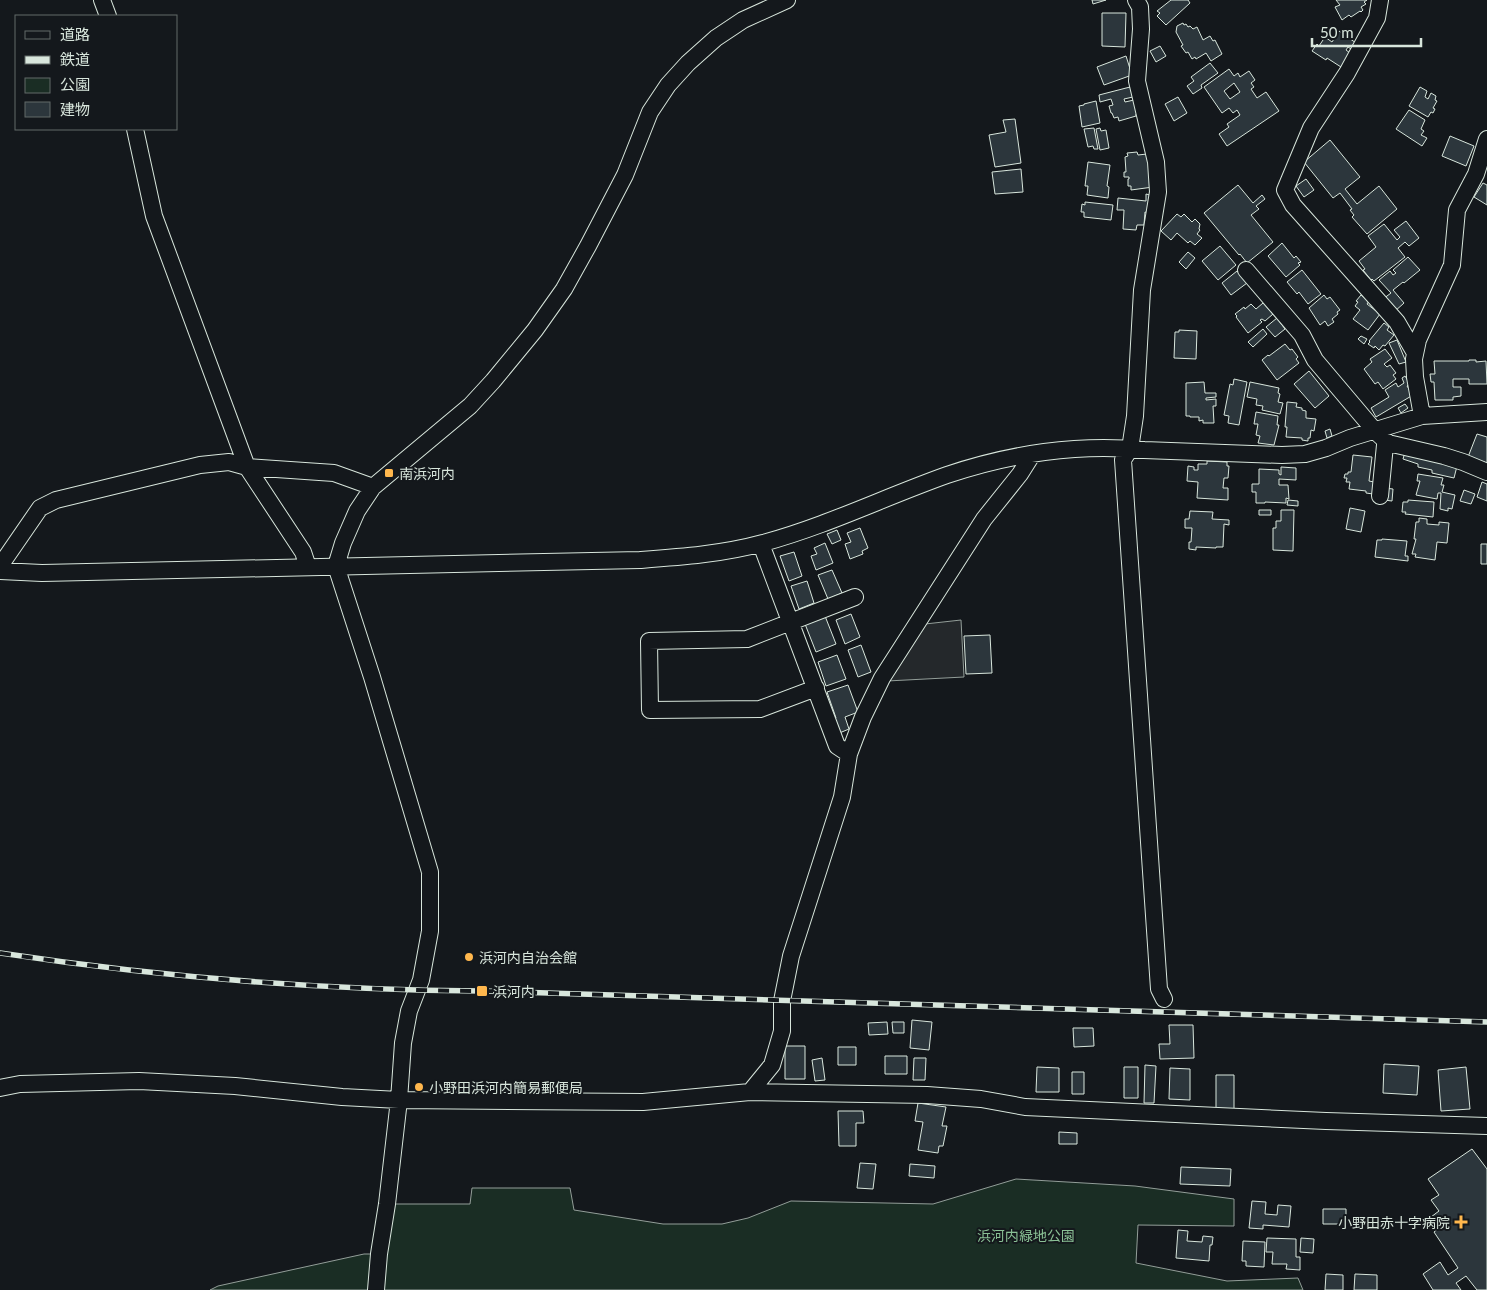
<svg xmlns="http://www.w3.org/2000/svg" width="1487" height="1290" viewBox="0 0 1487 1290" font-family="Lato,'Noto Sans JP',sans-serif">
  <rect width="100%" height="100%" fill="#14181c"/>
  <path fill="#1a2d24" stroke="#939e99" d="M1016,1179l119,7 99,13v27l-96,-1 -2,38 91,18 71,-3 5,12h-1093l8,-4 146,-32h15l8,-50h83l2,-16h98l4,22 89,14h59l26,-6 43,-17 142,3z"/>
  <path fill="#24282b" stroke="#939e99" d="M961,620l3,57 -77,4 38,-57z"/>
  <path fill="#2c363c" stroke="#d8e6dc" fill-rule="evenodd" d="M1092,0h14l-13,4z
    M1171,0h17l2,3 -24,22 -9,-9 3,-3 -3,-2z
    M1336,0h31l-3,2 2,2 -5,3 2,3 -2,2 -1,-1 -9,6 -2,-2 -7,5 -7,-13 5,-2z
    M1102,13h24l-1,34 -23,-1z
    M1183,23l1,2 2,-1 2,3 2,-1 3,3 4,-2 6,13 7,-4 3,5 2,-1 7,14 -11,7 -5,-8 -10,6 -1,-2 -3,2 -4,-7 -2,1 -5,-7 2,-1 -7,-13 1,-6z
    M1339,31l17,12 -5,6 -3,-2 -2,3 4,3 -9,14 -14,-9 -1,2 -14,-9 5,-7 2,2 6,-9 7,5z
    M1160,46l6,10 -10,6 -6,-11z
    M1126,56l6,19 -28,10 -7,-18z
    M1210,63l8,10 -17,12 1,3 -9,6 -6,-8 7,-5 -3,-4z
    M1229,69l5,7 4,-3 2,4 9,-6 6,9 -4,3 3,4 -3,2 6,9 9,-6 13,19 -52,35 -8,-12 10,-7 -2,-3 13,-9 -3,-5 -4,3 -4,-5 -7,5 -18,-26zM1234,83l6,9 -10,7 -6,-8z
    M1130,87l3,10 -9,2 1,3 9,-2 3,13 -1,1v2l-17,5 -1,-4 -4,1 -2,-5h-1l-2,-7 4,-1 -2,-6 -11,3 -1,-7z
    M1420,87l7,4 -2,6 3,2 3,-6 5,3 -1,4 2,1 -4,7 2,1 -2,4 -2,-1 -3,5 -19,-11z
    M1178,97l9,16 -13,8 -9,-17z
    M1096,101l4,22 -18,4 -3,-21 5,-1v-1z
    M1409,110l16,10 -4,9 3,2 -3,4 6,3 -5,8 -26,-17z
    M1015,119l6,44 -26,4 -6,-32 17,-3 -3,-12z
    M1094,128l4,21h-4l-1,-3 -5,1 -4,-18z
    M1100,128l1,3 5,-1 3,18 -9,2 -4,-21z
    M1450,136l24,10 -8,20 -24,-10z
    M1330,140l30,37 -15,12 12,15 22,-18 18,23 -30,25 -15,-17 2,-2 -4,-5 2,-1 -12,-16 -7,5 -29,-36z
    M1137,152l1,3 9,-1 6,33 -22,3v-4h-3v-7h1v-2h-5v-5h2l-1,-15 3,-1 -1,-3z
    M1088,162l22,3 -3,21 2,1 -1,11 -21,-3 1,-9h-3z
    M1021,169l2,23 -28,2 -3,-22z
    M1306,179l8,11 -10,7 -8,-11z
    M1483,183l4,2v20l-13,-8z
    M1238,185l15,18 9,-8 3,4 -9,7 3,3 -8,6 22,27 -26,21 -7,-9 -1,1 -35,-42z
    M1146,194l4,1 -1,18 -4,-1 -1,13h-7l-1,5 -13,-1 1,-19h-7l1,-12 28,3z
    M1085,202l28,3 -2,15 -27,-3v-5h-3l1,-8 3,1z
    M1177,214l4,3 3,-3 8,8 3,-3 5,5 -1,5 1,1 -3,4 5,4 -7,7 -5,-4 -2,2 -11,-10 -6,7 -10,-9z
    M1406,221l13,17 -10,8 -4,-4 -7,6 7,9 -31,24 -2,-2 -1,1 -8,-10 2,-1 -6,-8 17,-14 -8,-11 16,-12 13,16 3,-3 -6,-7z
    M1282,243l12,15 2,-2 5,6 -3,1 2,2 -14,12 -18,-21z
    M1220,246l16,19 -18,15 -16,-19z
    M1188,252l7,6 -9,11 -7,-7z
    M1408,257l12,13 -16,13 -1,-1 -10,8 11,13 -10,9 -11,-13 8,-6 -12,-13 11,-9 3,4 3,-2 -3,-3z
    M1302,270l19,24 -13,10 -9,-12 -2,2 -10,-12z
    M1237,271l10,12 -16,12 -9,-12z
    M1324,295l3,4 3,-2 10,13 -3,2 1,2 -6,5 2,3 -6,4 -3,-5 -5,4 -11,-17z
    M1361,295l8,6 -2,3 13,10 -12,16 -15,-11 7,-9 -5,-4 3,-4 -2,-1z
    M1263,303l10,11 -8,7 -3,-2 -2,1 2,2 -14,11 -12,-16 1,-1 -2,-2 9,-7 1,2 6,-5 5,5z
    M1277,318l8,11 -10,8 -9,-10z
    M1384,323l5,4 -2,3 7,5 -9,11 -2,-1 -4,5 -4,-4 -1,2 -6,-4 2,-2 -1,-1z
    M1263,329l4,5 -14,13 -5,-5z
    M1179,330l18,1 -1,28 -22,-1 1,-26h4z
    M1361,336l6,3 -3,5 -6,-5z
    M1397,340l9,22 -7,2 -10,-21z
    M1285,344l5,6 2,-1 6,8 -2,2 3,4 -22,17 -15,-20 6,-5 1,1z
    M1385,349l7,9 -8,6 3,3 3,-2 6,8 -3,2 3,4 -13,10 -5,-7 -3,2 -11,-15 8,-7 -2,-3z
    M1469,360h7v2l10,-1 1,23h-18v-5h-16v8h8v9l-8,1v3h-18l-1,-18h-3l-1,-8h5l-1,-13h35z
    M1309,371l20,25 -14,12 -21,-24z
    M1405,376l5,8 -3,2 6,9 -37,22 -5,-9 18,-11 -4,-7 11,-7 2,4 6,-4 -2,-5z
    M1234,379l13,3 -8,43 -11,-2 1,-7 -5,-1 6,-31 3,1z
    M1204,382l1,11h11v4l-10,1v2l10,-1v7h-3l1,17h-11v-3l-4,1v-4h-9v-1h-4v-33z
    M1250,382l29,6 -1,5 2,1 -2,8 5,1 -3,11 -18,-4 1,-4 -7,-1 1,-6 -10,-2z
    M1287,402l10,1 -1,4 6,1v2l4,1v7l10,1 -2,12 -3,-1 -1,8h-2v3l-6,-1v-2l-16,-1 1,-10h-2z
    M1405,404l3,4 -7,5 -3,-5z
    M1256,412l22,4 -1,9h2l-5,20 -16,-2 2,-7 -4,-1 2,-11h-4z
    M1330,429l2,7 -5,2 -2,-7z
    M1477,434l10,3v26l-19,-6z
    M1405,452l52,14 -3,12 -22,-5v-3l-14,-3v-3l-15,-5z
    M1353,455l19,2 -3,24 5,1 -1,12 -7,-1v-2l-17,-2 1,-7h-4l1,-4h-3l1,-4h3v-2h3z
    M1207,461l20,1v4h2l-1,12h-4l-1,10h5v12l-31,-2 1,-16 -11,-1 1,-15 6,1v3h4v-6h9z
    M1281,467l15,1v12l-17,-1v6h9l1,14 -3,-1v5l-21,-1v1h-9v-11h-4v-8h7v-15l20,1v4l2,1z
    M1418,474l25,4 -2,7h3l-2,7 13,3 -3,14 -4,-1v3l-8,-2 1,-16h-3l-1,6 -21,-4 4,-14h-3z
    M1482,482l5,2v17l-10,-4z
    M1385,488l8,1 -1,12 -8,-1z
    M1464,490l11,4 -4,10 -11,-3z
    M1288,500l10,1v5l-11,-1z
    M1408,500l26,2 -1,15 -28,-3 1,-2h-4l1,-10h5z
    M1350,508l15,3 -4,21 -15,-3z
    M1259,510h12v5h-12z
    M1281,510h13l-1,41 -20,-1v-22h3v-7h5z
    M1190,511l23,1 -1,7 17,1v5l-5,-1 -1,23h-7v1l-20,-1v3l-7,-1v-7h2l1,-14h-7v-9h4z
    M1419,518l8,1v5l12,1v-3l10,1 -2,20 -10,-1 -2,18 -20,-3 1,-3h-4l4,-15h-2l2,-17h3z
    M860,528l8,20 -6,3 1,3 -13,5 -5,-15 6,-2 -4,-9z
    M837,530l4,10 -9,4 -5,-10z
    M1382,539l25,2 -2,15h3v5l-33,-4 2,-17h5z
    M825,543l8,20 -17,7 -5,-14 6,-2 -3,-6z
    M1481,544h6v20h-6z
    M794,552l8,24 -13,5 -9,-25z
    M832,570l10,23 -14,6 -10,-24z
    M807,581l7,22 -15,6 -8,-23z
    M851,614l9,23 -15,7 -9,-24z
    M825,616l11,28 -20,8 -11,-28z
    M990,635l2,38 -26,1 -2,-38z
    M861,645l10,27 -13,5 -10,-27z
    M837,655l9,24 -20,7 -8,-24z
    M848,685l10,27 -13,5 4,12 -12,5 -5,-14 4,-2 -9,-26z
    M912,1020l20,2 -3,28 -19,-2z
    M887,1022l1,12 -19,1 -1,-12z
    M892,1022h12v11h-11z
    M1169,1025h24l1,33 -34,1 -1,-15h11z
    M1073,1028h20l1,18 -20,1z
    M785,1046h20v33h-20z
    M838,1047h18v18h-18z
    M885,1056h22v18h-22z
    M822,1058l3,22 -10,1 -3,-21z
    M914,1058h12l-1,22h-12z
    M1384,1064l35,2 -2,29 -34,-2z
    M1145,1065l11,1 -2,37h-10z
    M1037,1067l22,1v24h-23z
    M1124,1067h14v31h-14z
    M1466,1067l4,42 -29,2 -3,-41z
    M1170,1068l20,1v31l-21,-1z
    M1072,1072h12v22h-12z
    M1216,1075h18v34h-18z
    M918,1103l28,4 -4,19h5l-4,20h-4l-1,7 -20,-3 5,-28 -8,-1z
    M838,1111h25l1,12h-8v23h-17z
    M1059,1132l18,1v11h-18z
    M1472,1149l15,20v121h-10l-11,-14 -10,7 5,7h-28l-10,-16 17,-12 8,13 10,-7 -24,-36 5,-4 -8,-11 8,-6 -8,-11 8,-5 -11,-16z
    M860,1163l16,1 -3,25 -16,-1z
    M910,1164l25,2 -1,12 -25,-2z
    M1181,1167l50,2 -1,17 -50,-2z
    M1252,1201l14,1 -1,12 12,1 1,-10 13,1 -2,21 -26,-2v4l-14,-1z
    M1323,1209h23v15h-23z
    M1178,1230l10,1 -1,10 15,1 1,-6 10,1 -1,8h-2l-1,16 -33,-3z
    M1267,1238l29,1v18h4v13l-14,-1 1,-5h-15l1,-12h-7z
    M1301,1238l13,1 -1,14 -13,-1z
    M1243,1241l22,1 -1,25 -18,-1v-5h-4z
    M1326,1274l17,1v15h-18z
    M1355,1274l22,1v15h-23z"/>
  <g fill="none" stroke-linecap="round" stroke-linejoin="round">
    <g stroke="#d8e6dc" stroke-width="18">
      <path id="minor" d="M102,0l6,16
        M1136,0l4,7 1,22 -4,52 19,81 2,30 -16,98 -7,126 -5,33 -7,11 36,529 5,10
        M1380,0l-3,18 -30,55 -36,55 -26,62 8,15 104,117 18,31
        M135,129l19,87 93,251 56,85 5,15
        M1246,270l56,65 13,25 60,71 13,12 56,13 19,6 24,10
        M1422,416l-7,-39 -1,-18 4,-19 34,-75 5,-55 19,-36 11,-35
        M1380,496l5,-51 3,-2
        M761,544l76,202 12,8
        M0,566l40,-58 16,-8 144,-35 29,-3 18,5 87,6 39,14
        M0,571l42,2 598,-13c41,-3 83,-6 123,-17 63,-17 122,-46 184,-68 62,-21 132,-32 197,-25l138,5 23,-1 21,-6 24,-10 72,-22 65,-4
        M816,688l-56,21 -110,1 -1,-69 98,-2 108,-42
        M0,1088l20,-4 119,-3 96,5 107,11 57,3 244,2 107,-10 177,3 54,4 44,8 301,14 161,5
        M750,1092l22,-27 10,-34v-30l9,-45 51,-159 7,-43 14,-37 19,-39 102,-159 36,-45 12,-19
        M376,1290l3,-36 8,-50 12,-104 4,-57 6,-32 12,-31 9,-49v-59l-58,-195 -36,-111 7,-23 14,-32 16,-24 97,-81 23,-25 42,-51 29,-41 24,-43 37,-71 25,-63 18,-27 20,-22 28,-25 27,-18 44,-20"/>
    </g>
    <use href="#minor" stroke="#14181c" stroke-width="16"/>
    <g stroke="#d8e6dc" stroke-width="5.5">
      <path id="rail" d="M0,953c159,24 321,37 482,38l1005,31"/>
    </g>
    <use href="#rail" stroke="#14181c" stroke-width="4" stroke-dasharray="11" stroke-linecap="butt"/>
  </g>
  <g fill="#ffb74d" stroke="#14181c" stroke-width="2">
    <rect x="384" y="468" width="10" height="10" rx="2.5"/>
    <circle cx="469" cy="957" r="5"/>
    <rect x="476" y="985" width="12" height="12" rx="2.5"/>
    <circle cx="419" cy="1087" r="5"/>
    <path d="M1458.5 1214.5h5v5h5v5h-5v5h-5v-5h-5v-5h5z"/>
  </g>
  <g text-anchor="middle" dominant-baseline="central" stroke-width="4" stroke-linejoin="round" paint-order="stroke">
    <g font-size="14" fill="#d8e6dc" stroke="#14181c" text-anchor="start">
      <text x="399" y="473">南浜河内</text>
      <text x="479" y="957">浜河内自治会館</text>
      <text x="493" y="991">浜河内</text>
      <text x="429" y="1087">小野田浜河内簡易郵便局</text>
      <text x="1450" y="1222" text-anchor="end">小野田赤十字病院</text>
    </g>
    <g font-size="14" fill="#8ac095" stroke="#14181c">
      <text x="1026" y="1235">浜河内緑地公園</text>
    </g>
  </g>
  <rect x="15" y="15" width="162" height="115" fill="#14181c" stroke="#626a69"/>
  <rect x="25" y="31" width="25" height="8" fill="#14181c" stroke="#626a69"/>
  <text x="60" y="40" font-size="15" fill="#d8e6dc">道路</text>
  <rect x="25" y="56" width="25" height="8" fill="#d8e6dc" stroke="#626a69"/>
  <text x="60" y="65" font-size="15" fill="#d8e6dc">鉄道</text>
  <rect x="25" y="78" width="25" height="15" fill="#1a2d24" stroke="#626a69"/>
  <text x="60" y="90" font-size="15" fill="#d8e6dc">公園</text>
  <rect x="25" y="102" width="25" height="15" fill="#2c363c" stroke="#626a69"/>
  <text x="60" y="115" font-size="15" fill="#d8e6dc">建物</text>
  <path d="M1312 38v8h109v-8" fill="none" stroke="#d8e6dc" stroke-width="2.5"/>
  <text x="1320" y="38" font-size="15" fill="#d8e6dc" stroke="#14181c" stroke-width="4" paint-order="stroke">50 m</text>
</svg>
